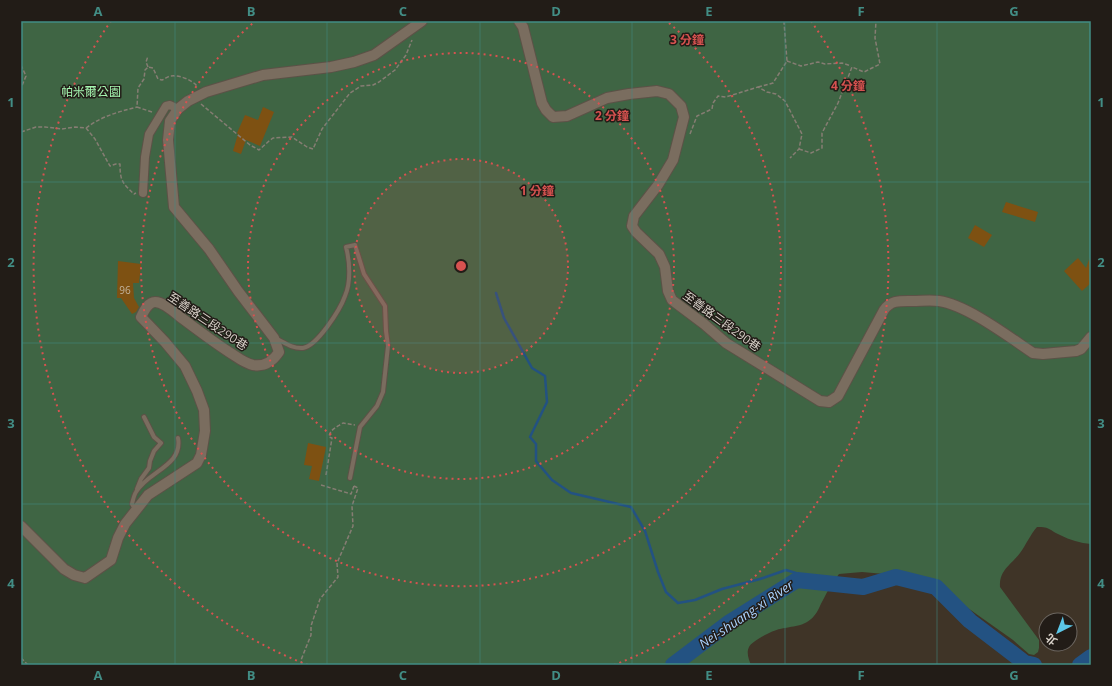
<svg xmlns="http://www.w3.org/2000/svg" width="1112" height="686" viewBox="0 0 1112 686" font-family="'Open Sans','Noto Sans TC',sans-serif">
  <rect width="100%" height="100%" fill="#3f3427"/>
  <path fill="#3f6544" d="M21,21h1070v523c-11,-1 -21,-4 -31,-9 -11,-5 -9,-8 -23,-8 -7,8 -11,18 -17,26 -9,12 -21,17 -20,34l39,53v8l-1,4 -4,3 -5,-1 -16,-14 -72,-51 -34,-13 -45,-4 -23,2c-6,8 -11,16 -16,26 -3,5 -5,12 -9,16 -9,11 -22,10 -34,13 -7,1 -28,12 -31,18 -3,6 0,13 2,18h-730z"/>
  <g fill="none" stroke-linecap="round" stroke-linejoin="round">
    <path stroke="#235282" stroke-width="2.5" d="M496,293l8,25 28,50 13,8 2,26 -17,35 6,7v17l16,19 19,13 60,14 14,24 13,41 8,20 12,11 17,-3 27,-11 38,-10 26,-9 46,14"/>
    <path stroke="#235282" stroke-width="16" d="M673,665l57,-43 67,-42 66,7 33,-10 40,10 34,34 55,42 9,2
      M1080,665l11,-8"/>
  </g>
  <path fill="#7e5112" d="M263,107l11,5 -14,34 -14,-6 -5,14 -8,-3 5,-17 -1,-1 8,-18 13,5z
    M1006,202l32,10 -3,10 -33,-10z
    M975,225l17,10 -8,12 -16,-9z
    M1090,257l1,26 -9,8 -18,-20 14,-13 8,10z
    M118,261l23,3 -2,19h-6l1,15 5,9 -3,5 -4,2 -11,-16h-4z
    M308,443l18,4 -7,34 -10,-2 3,-13 -8,-1z"/>
  <g fill="none" stroke-linecap="round" stroke-linejoin="round">
    <g stroke="#5c5247" stroke-width="6">
      <path id="service" d="M277,339c8,4 16,10 26,9 14,-2 37,-38 42,-52 6,-14 5,-34 1,-49l9,-2 9,29 21,32 1,25 2,15 -5,46 -6,14 -17,21 -10,51
        M137,489l4,-10 8,-11 1,-7 4,-10 7,-8 -7,-6 -10,-20
        M135,509l-3,-5c1,-4 2,-9 4,-12 12,-21 47,-26 42,-54"/>
    </g>
    <g stroke="#5c5247" stroke-width="10">
      <path id="minor" d="M143,193l2,-36 4,-23 17,-28 4,-1 8,4"/>
    </g>
    <g stroke="#5c5247" stroke-width="12">
      <path id="tertiary" d="M519,21l4,6 19,76 4,7 7,7 14,-1 40,-18 22,-4 28,-3 12,3 12,12 3,11 -11,43 -15,25 -24,31 -2,10 4,6 23,22 6,13 3,24 4,9 32,24 22,19 94,58 9,1 9,-6 46,-86c7,-10 16,-9 28,-9 9,0 18,-1 27,0 28,4 70,36 94,52l10,1 33,-3 5,-2 10,-12
        M21,526l43,43 10,6 11,3 26,-18 7,-22 7,-14 23,-29 49,-32 4,-8 4,-24 -1,-21 -7,-19 -12,-25 -20,-24 -24,-25c3,-6 7,-15 14,-15 8,0 18,9 24,14 16,12 33,25 50,36 8,5 15,11 24,13 12,2 20,-4 26,-13l-5,-14 -36,-47 -29,-42 -35,-42 -6,-67 2,-19 8,-12 10,-8 18,-9 57,-17 68,-8 23,-5 20,-7 48,-34"/>
    </g>
    <path stroke="#867d73" stroke-width="1.5" stroke-dasharray="4 2" stroke-linecap="butt" d="M787,61l14,5 17,-4 7,2 17,-1 9,3
      M21,65l5,11 -5,12
      M148,67l-2,-5 2,-6
      M758,87l15,-4 14,-22 -3,-39 2,-1
      M201,104l49,41 9,5 10,-9 4,-3 19,-1 15,10 6,2 9,-20 28,-36 11,-7 12,-1 6,-3 16,-12 11,-15 6,-15
      M152,112l-15,-5 1,-19 6,-9 1,-9 3,-3 5,1 5,11 4,1c3,-1 6,-4 9,-4 9,-1 21,4 26,10
      M86,128l9,11 15,27 6,-2h4c0,16 2,19 14,30l2,-1
      M21,132l15,-5h9l17,2 13,-2 11,1c16,-12 32,-16 51,-21
      M690,134l7,-18 15,-7 1,-6 5,-7 8,1 32,-10 9,5 9,2 9,7 17,33 -3,15 -9,9
      M799,149l12,4 11,-5v-15l16,-30 14,-36 12,5 16,-8 -5,-26 1,-17
      M326,475l6,-37 -3,-1c1,-8 8,-10 14,-14l12,2
      M321,485l30,9 3,-8
      M21,658l7,7
      M302,665l-1,-5 10,-25v-9l9,-27 18,-22 -1,-14 16,-37 -1,-20 6,-18 -4,-2"/>
    <use href="#service" stroke="#7a6d5f" stroke-width="4"/>
    <use href="#minor" stroke="#7a6d5f" stroke-width="8"/>
    <use href="#tertiary" stroke="#7a6d5f" stroke-width="10"/>
  </g>
  <path fill="none" stroke="#428d85" stroke-width="1" stroke-opacity="0.55" d="M175,21v644M327,21v644M480,21v644M632,21v644M785,21v644M937,21v644M21,182h1070M21,343h1070M21,504h1070"/>
  <circle cx="461" cy="266" r="107" fill="#d75250" fill-opacity=".12"/>
  <g fill="none" stroke="#d75250" stroke-width="2" stroke-dasharray="2 4">
    <circle cx="461" cy="266" r="107"/>
    <circle cx="461" cy="266" r="213"/>
    <path d="M669 23A320 320 0 1 1 253 23"/>
    <path d="M308 665A427 427 0 0 1 111 21M811 21A427 427 0 0 1 614 665"/>
  </g>
  <g text-anchor="middle" dominant-baseline="central" stroke-width="3" stroke-linejoin="round" paint-order="stroke">
    <g font-size="10" fill="#c2b29c">
      <text x="125" y="290">96</text>
    </g>
    <g font-size="12" fill="#a6f8b2" stroke="#221c17">
      <text x="91" y="91">帕米爾公園</text>
    </g>
    <g font-size="12" fill="#d9d2ca" stroke="#221c17">
      <text transform="translate(208 321) rotate(34)">至善路三段290巷</text>
      <text transform="translate(722 321) rotate(36)">至善路三段290巷</text>
    </g>
    <g font-size="13" font-style="italic" fill="#aad2fe" stroke="#221c17">
      <text transform="translate(746 614) rotate(-34)">Nei-shuang-xi River</text>
    </g>
  </g>
  <circle cx="461" cy="266" r="6" fill="#d75250" stroke="#221c17" stroke-width="2"/>
  <g font-size="12" text-anchor="middle" font-weight="bold" fill="#d75250" stroke="#221c17" stroke-width="3" stroke-linejoin="round" paint-order="stroke">
    <text x="687" y="44">3 分鐘</text>
    <text x="848" y="90">4 分鐘</text>
    <text x="612" y="120">2 分鐘</text>
    <text x="537" y="195">1 分鐘</text>
  </g>
  <rect width="1112" height="686" fill="none" stroke="#221c17" stroke-width="44"/>
  <g transform="translate(1058 632) rotate(222)"><circle r="19" fill="#221c17" stroke="#6b655f"/>
  <path d="M0-3L7 15L0 10L-7 15Z" fill="#5cc7e8"/>
  <text y="-6" font-size="11" font-weight="bold" text-anchor="middle" fill="#d9d2ca">北</text>
  </g>
  <rect x="22" y="22" width="1068" height="642" fill="none" stroke="#428d85" stroke-width="1.5"/>
  <g font-size="13" text-anchor="middle" font-weight="bold" fill="#428d85">
    <text x="98" y="16">A</text>
    <text x="251" y="16">B</text>
    <text x="403" y="16">C</text>
    <text x="556" y="16">D</text>
    <text x="709" y="16">E</text>
    <text x="861" y="16">F</text>
    <text x="1014" y="16">G</text>
    <text x="11" y="107">1</text>
    <text x="1101" y="107">1</text>
    <text x="11" y="267">2</text>
    <text x="1101" y="267">2</text>
    <text x="11" y="428">3</text>
    <text x="1101" y="428">3</text>
    <text x="11" y="588">4</text>
    <text x="1101" y="588">4</text>
    <text x="98" y="680">A</text>
    <text x="251" y="680">B</text>
    <text x="403" y="680">C</text>
    <text x="556" y="680">D</text>
    <text x="709" y="680">E</text>
    <text x="861" y="680">F</text>
    <text x="1014" y="680">G</text>
  </g>
</svg>
